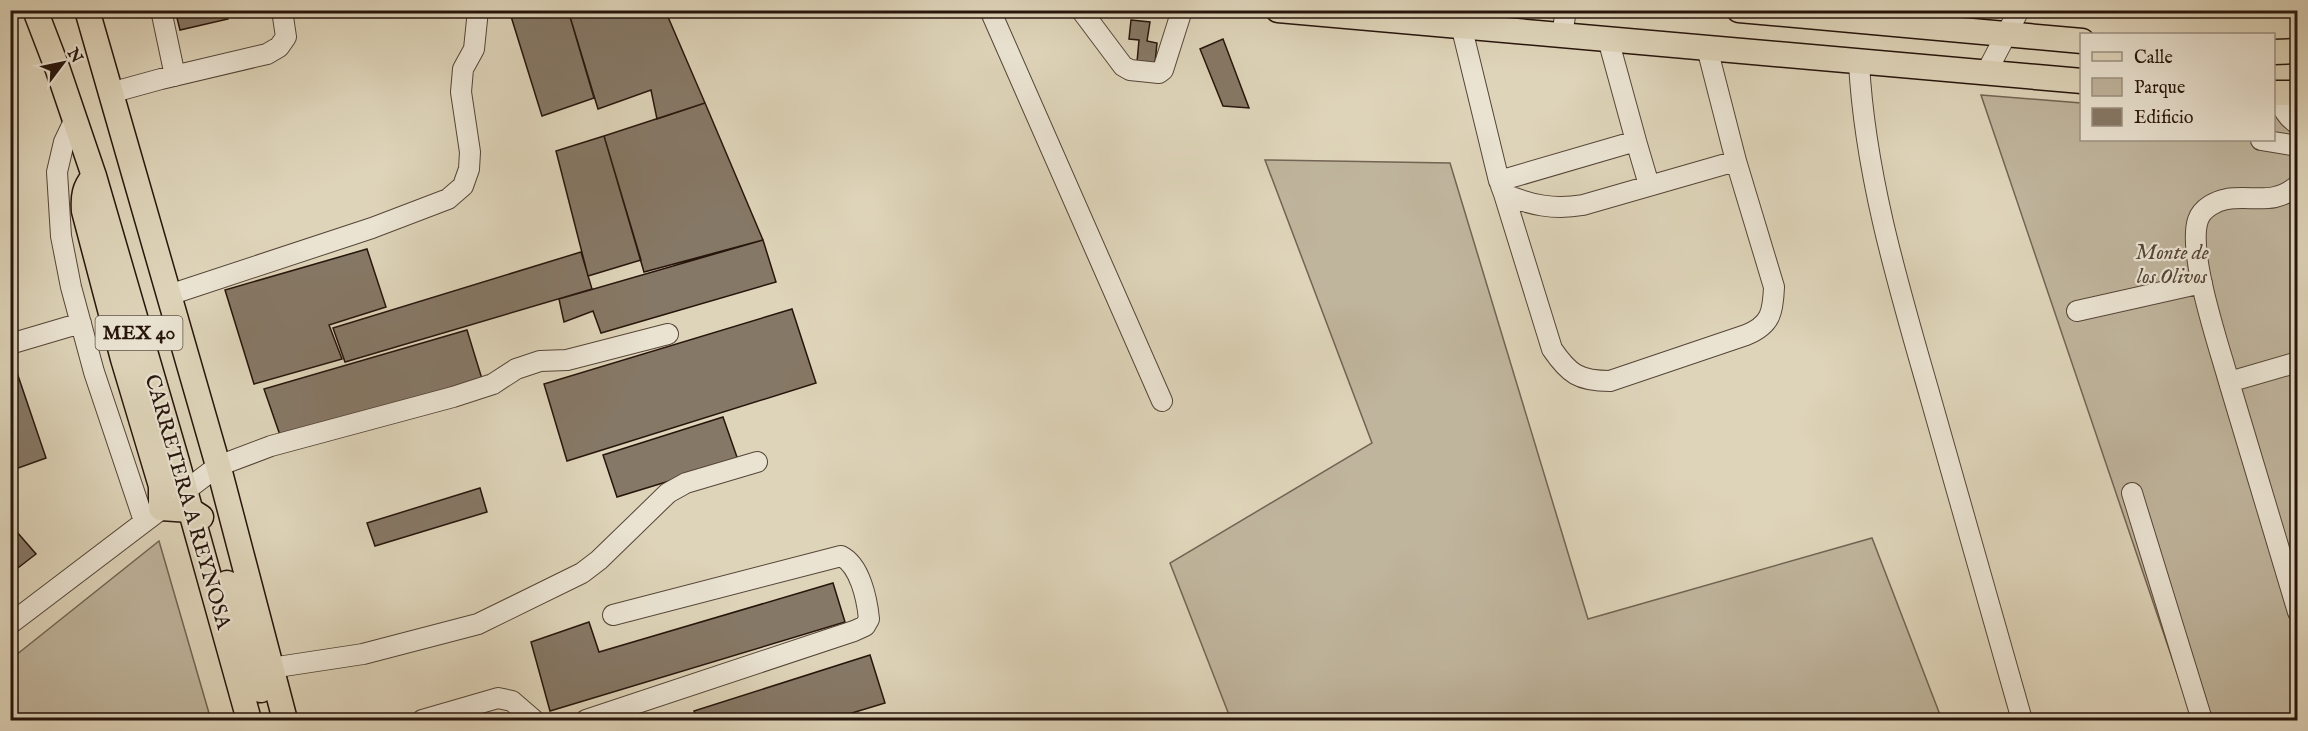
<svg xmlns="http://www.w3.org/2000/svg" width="2308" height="731" viewBox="0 0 2308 731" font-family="'IM FELL English',serif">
  <rect width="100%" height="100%" fill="#ded4b9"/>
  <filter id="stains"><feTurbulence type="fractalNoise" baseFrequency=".00333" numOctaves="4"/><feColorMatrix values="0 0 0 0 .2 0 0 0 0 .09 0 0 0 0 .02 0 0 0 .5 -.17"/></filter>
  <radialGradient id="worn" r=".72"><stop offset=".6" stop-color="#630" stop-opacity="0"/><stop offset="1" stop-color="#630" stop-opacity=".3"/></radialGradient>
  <path fill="#bfb49c" stroke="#736454" stroke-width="1.5" d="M1981,95l100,8 1,37h192v-25h23v605h-104z
    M1265,160l185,3 138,456 284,-81 70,182h-711l-61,-157 202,-120z
    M159,541l52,179h-200v-61z"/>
  <path fill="#867866" stroke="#27150c" stroke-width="1.5" d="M175,10h51l2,9 -48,11z
    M509,10h59l26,88 -52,18z
    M568,10h97l40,93 -48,16 -6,-29 -53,19z
    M1131,20l19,2 -3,19 10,2 -2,20 -18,-1 2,-22 -10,-1z
    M1223,39l26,69 -26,-2 -23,-57z
    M705,103l58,137 -119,32 -40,-136z
    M604,136l37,124 -53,16 -32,-125z
    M763,240l13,42 -175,51 -8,-22 -29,11 -5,-23z
    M367,249l19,58 -57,18 13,34 -88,25 -29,-94z
    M581,252l11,37 -247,73 -12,-34z
    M792,309l24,74 -249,78 -23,-77z
    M467,330l15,49 -201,59 -17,-49z
    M11,355l35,103 -36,13v-116z
    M723,417l15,43 -121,37 -14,-42z
    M480,488l7,24 -112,34 -8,-23z
    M10,524l26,30 -26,20z
    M833,583l12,39 -295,89 -19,-69 58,-20 10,30z
    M870,655l15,48 -56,17h-132l-3,-9z"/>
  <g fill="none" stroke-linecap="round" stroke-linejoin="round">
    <g stroke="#554537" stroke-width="22">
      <path id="minor" d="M161,10l14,66
        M990,10l172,391
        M1081,10l42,56 7,4 29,3 4,-3 19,-60
        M1461,25l38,156 137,-40 -28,-102
        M1562,35l4,-25
        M1859,63c6,113 40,225 71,333 31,108 61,216 92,324
        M1986,73l33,-63
        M110,93l51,-14 106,-25 12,-7 7,-10 -4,-27
        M2277,93c5,13 8,24 21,31
        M75,119l-11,23 -7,30 4,64 10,51 23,85 50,149
        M2261,140l37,6
        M1636,141l13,44
        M1501,186l3,8c27,11 49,16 79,11l153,-44 -29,-113
        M1504,194l48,155c17,25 27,32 58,32l136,-46c25,-10 27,-23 28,-48l-38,-126
        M169,295l203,-67 76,-29 15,-13 6,-17 1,-17 -9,-60 2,-23 11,-20 4,-39
        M2077,311l125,-28
        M10,344l71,-21
        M2298,362l-69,20 69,230
        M2229,382c-10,-36 -42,-129 -31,-162 4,-12 18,-19 29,-21 27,-4 47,7 71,-14
        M2132,493l70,227
        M10,624l208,-158 53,-20 182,-49 40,-13 23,-15 24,-8 27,-1 101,-26
        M271,668l92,-14 115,-30 104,-51 17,-13 69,-67 18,-10 71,-21
        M422,720l76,-22 14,3 22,19
        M586,720l268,-89 11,-5 4,-7c-2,-20 -9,-54 -28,-63l-228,59"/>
    </g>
    <g stroke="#27150c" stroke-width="27">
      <path id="major" d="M35,10l23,60 36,106 82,282 73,262
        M87,10l134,466 64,244
        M1278,10l804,71
        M1739,10l343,31
        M2274,52l24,-1
        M2274,93h24
        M94,176c-10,12 -11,20 -10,35l39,148 38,127v22l29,2 11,7
        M227,583l34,107"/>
    </g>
    <use href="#minor" stroke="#eae3d2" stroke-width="20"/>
    <use href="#major" stroke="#ded4b9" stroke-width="24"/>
  </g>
  <g text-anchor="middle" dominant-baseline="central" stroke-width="4.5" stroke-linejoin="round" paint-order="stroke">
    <rect fill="#eae3d2" stroke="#625347" stroke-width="1.5" x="95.5" y="316" width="87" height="34" rx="4.5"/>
    <g font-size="20" font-weight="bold" fill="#27150c">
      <text x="139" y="333">MEX 40</text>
    </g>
    <g font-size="21" font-style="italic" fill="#554537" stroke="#eae3d2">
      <text x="2172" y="253">Monte de<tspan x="2172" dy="24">los Olivos</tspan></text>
    </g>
    <g font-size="21" fill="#27150c" stroke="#eae3d2">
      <text transform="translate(187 502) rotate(74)">CARRETERA A REYNOSA</text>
    </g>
  </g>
  <rect width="2308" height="731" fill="none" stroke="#ded4b9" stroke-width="36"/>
  <rect x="12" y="12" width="2284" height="707" fill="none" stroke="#27150c" stroke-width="3"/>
  <rect x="18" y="18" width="2272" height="695" fill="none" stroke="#27150c" stroke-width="1.5"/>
  <rect x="2080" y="33" width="195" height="108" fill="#eae3d2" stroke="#9c9183" stroke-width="1.5"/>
  <rect x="2092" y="52" width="30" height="9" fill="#ded4b9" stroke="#9c9183" stroke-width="1.5"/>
  <text x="2134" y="63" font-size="18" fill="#27150c">Calle</text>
  <rect x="2092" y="78" width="30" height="18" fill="#bfb49c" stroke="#9c9183" stroke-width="1.5"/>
  <text x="2134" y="93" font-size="18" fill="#27150c">Parque</text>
  <rect x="2092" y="108" width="30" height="18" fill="#867866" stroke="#9c9183" stroke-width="1.5"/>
  <text x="2134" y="123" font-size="18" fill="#27150c">Edificio</text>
  <g transform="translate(63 63) rotate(58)" stroke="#eae3d2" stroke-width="4.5" paint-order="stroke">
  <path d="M0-4.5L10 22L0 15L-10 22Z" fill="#27150c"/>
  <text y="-9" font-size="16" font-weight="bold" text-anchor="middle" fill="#27150c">N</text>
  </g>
  <rect width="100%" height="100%" filter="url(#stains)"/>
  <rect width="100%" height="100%" fill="url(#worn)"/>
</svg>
